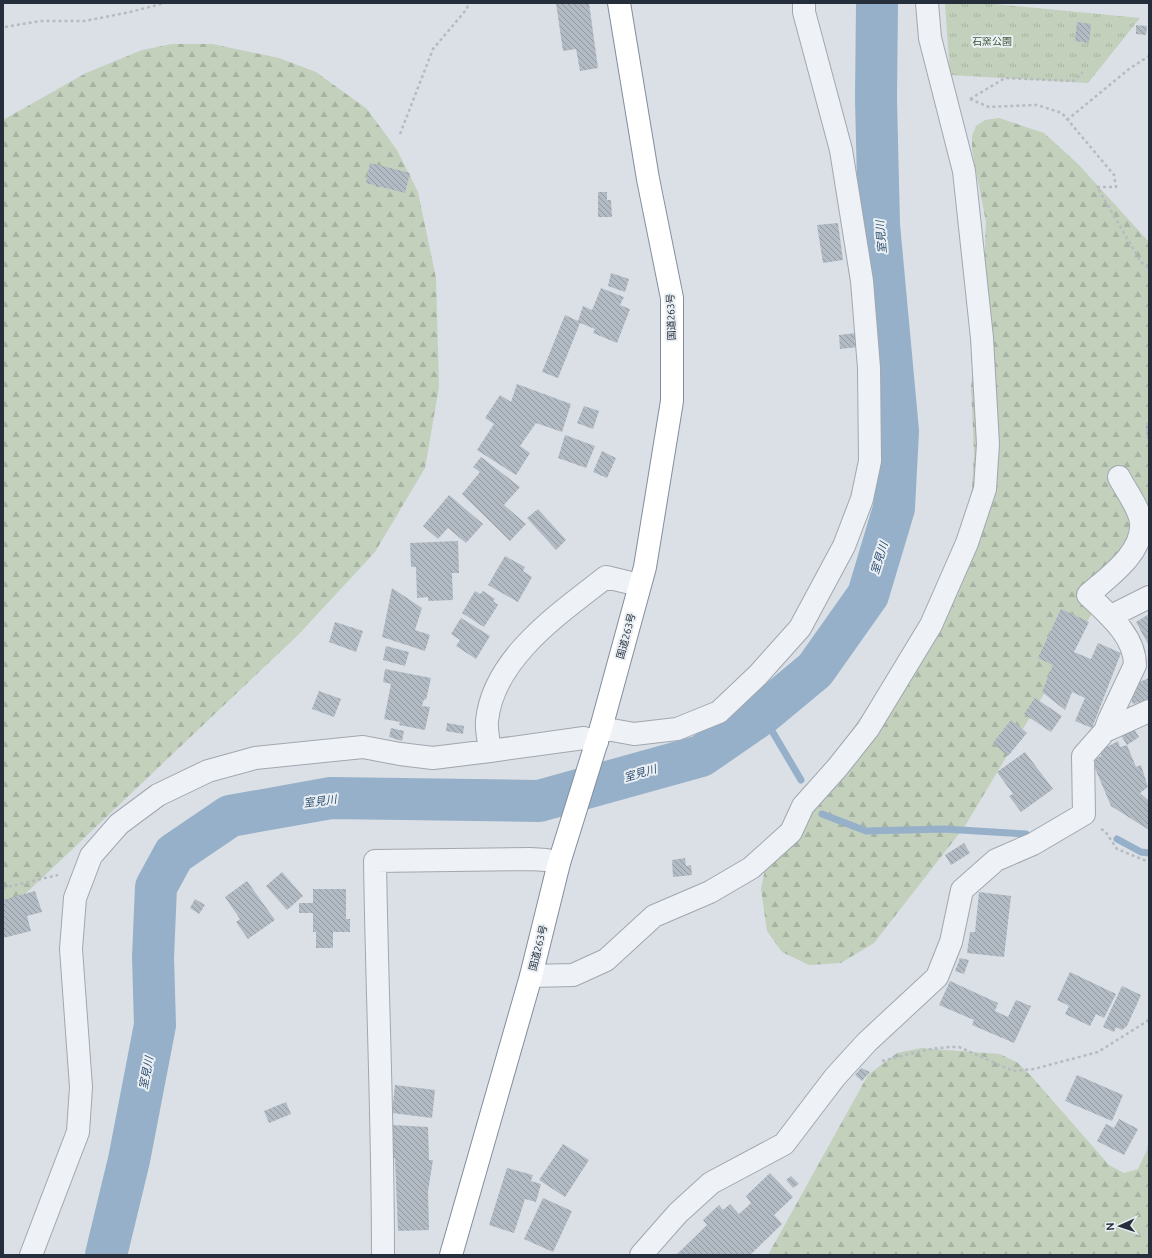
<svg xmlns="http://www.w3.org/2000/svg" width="1152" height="1258" viewBox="0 0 1152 1258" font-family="Ubuntu,'Noto Sans JP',sans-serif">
  <defs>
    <pattern id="grass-tufts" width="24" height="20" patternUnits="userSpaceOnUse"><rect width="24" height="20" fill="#c2d0bc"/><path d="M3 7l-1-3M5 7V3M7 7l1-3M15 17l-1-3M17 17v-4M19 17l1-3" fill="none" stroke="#a7b3a2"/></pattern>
    <pattern id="forest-firs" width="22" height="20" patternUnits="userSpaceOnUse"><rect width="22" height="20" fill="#c2d0bc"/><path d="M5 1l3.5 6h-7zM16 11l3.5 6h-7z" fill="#a7b3a2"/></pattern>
    <pattern id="building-back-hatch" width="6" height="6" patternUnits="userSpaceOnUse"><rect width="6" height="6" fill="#b2bac3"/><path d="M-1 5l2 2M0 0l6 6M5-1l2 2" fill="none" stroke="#9198a0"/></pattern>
  </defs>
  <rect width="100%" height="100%" fill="#dbe0e6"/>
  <path fill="url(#grass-tufts)" d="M945,3h39l156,15 -52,65 -138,-8z"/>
  <path fill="url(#forest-firs)" d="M172,44h40l67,14 37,14 51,37 30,41 21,42 18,86 3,109 -14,81 -50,84 -76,82 -277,263 -19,21v-798l83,-47 56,-23z
    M999,118l45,15 34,31 71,78v276l-184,308 -91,117 -33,20 -32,2 -27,-13 -15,-21 -6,-42 8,-39 127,-184 35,-63 31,-69 10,-46 2,-35 -3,-66 13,-116 2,-49 -14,-72v-14l4,-10 9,-6z
    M921,1048l79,6 18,9 14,14 77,88 15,8 14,-4 9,-19 2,-11v116h-381l100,-180 29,-22z"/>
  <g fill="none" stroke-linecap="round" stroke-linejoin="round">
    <path stroke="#95b0c8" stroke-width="7" d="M762,714l39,66
      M822,814l44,17 78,-2 82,5
      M1117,839l24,13 8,1"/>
    <path stroke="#95b0c8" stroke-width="42" d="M106,1255l23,-95 26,-135 -2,-68 3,-70 18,-33 56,-38 101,-18 208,3 162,-45 61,-42 53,-44 53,-75 26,-87 4,-77 -19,-206 -3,-126 1,-96"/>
  </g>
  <path fill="url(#building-back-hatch)" d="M556,3h33l9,65 -18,3 -4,-22 -13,2z
    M1077,22l14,2 -2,19 -14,-2z
    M1136,25l11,1 -1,9 -10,-1z
    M370,163l40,10 -5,20 -39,-10z
    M598,192h9v8h4l1,17h-14z
    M838,223l5,37 -20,3 -6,-38z
    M611,273l18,6 -4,13 -17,-6z
    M601,288l23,9 -4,8 10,4 -13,34 -24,-10 2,-4 -15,-6 -22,55 -16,-6 23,-57 13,6 5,-15 9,4z
    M856,333l1,14 -17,2 -1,-14z
    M517,384l54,20 -9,28 -26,-9 -16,23 10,7 -14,22 -39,-25 17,-26 -9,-6 15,-23 11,7z
    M584,406l15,5 -6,18 -16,-6z
    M1146,423h3v16h-2z
    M565,435l30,11 -9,22 -28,-10z
    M602,451l14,7 -9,20 -14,-6z
    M481,457l39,30 -16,18 22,19 -16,17 -48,-47 18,-22 -7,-5z
    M449,495l34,29 -17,19 -18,-15 -10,11 -15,-13z
    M538,509l28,31 -10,10 -29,-32z
    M458,541l1,32h-7l1,27 -25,1v-4l-11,1 -1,-31h-5l-1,-24z
    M505,556l20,11 -2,4 9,6 -14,25 -30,-17z
    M392,588l30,20 -7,22 15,5 -5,16 -43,-14z
    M475,591l5,3 3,-3 12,8 -2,2 5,4 -14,22 -22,-14z
    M1061,609l28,13 -15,30 17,7 7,-16 23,10 -29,75 -17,-7 10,-23 -13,-6 -7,18 -23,-18 11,-27 -15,-7z
    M1149,614v32l-13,-24z
    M461,618l29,18 -14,23 -20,-13 4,-6 -9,-6z
    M335,622l28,9 -7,21 -27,-10z
    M386,646l23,6 -4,14 -22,-6z
    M385,669l46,9 -5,22 -2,-1 -2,7 8,1 -5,23 -26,-5 1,-3 -16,-3 7,-35 -8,-2z
    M1149,678v21l-16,5 -4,-12 3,-7z
    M319,691l22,8 -7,18 -22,-8z
    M1035,698l27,18 -11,16 -27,-18z
    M1011,720l16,13 -19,23 -15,-13z
    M447,723l17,3 -1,8 -17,-3z
    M1132,726l7,11 -12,8 -7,-11z
    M391,728l13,3 -2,10 -13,-4z
    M1118,741l2,6 7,-2 9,22 5,-2 7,22 -8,6 9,8v29l-38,-24 -19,-45 9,-5v-6z
    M1025,752l28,37 -32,23 -12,-16 4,-2 -16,-22z
    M964,843l6,10 -19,12 -6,-10z
    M685,858l1,8 5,-1 1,10 -19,2 -1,-17z
    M282,872l21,24 -16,14 -21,-24z
    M247,881l28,39 -27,19 -12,-17 4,-3 -15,-22z
    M313,889h33v30h4v13h-17v16h-17v-16h-3v-19h-14v-10h14z
    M35,891l7,21 -15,4 4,15 -28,7v-38z
    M979,892l32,4 -7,61 -37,-4 3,-21h5z
    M195,899l10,6 -6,9 -9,-6z
    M960,958l9,2 -5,14 -9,-3z
    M1070,972l46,22 -12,24 -8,-4 -6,12 -25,-12 4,-8 -12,-6z
    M950,981l48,22 -3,8 13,6 8,-17 15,6 -17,37 -42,-18 2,-5 -35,-15z
    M1122,986l19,9 -14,31 -5,4 -6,-3 -2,5 -11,-5z
    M861,1068l9,4 -8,9 -7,-6z
    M1077,1075l46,20 -11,26 -47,-20z
    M395,1085l40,5 -3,28 -40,-5z
    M286,1102l5,12 -22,9 -5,-12z
    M1119,1119l19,10 -14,26 -27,-14 9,-17 8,4z
    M392,1125l36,2 1,33h4l-5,31 1,39 -31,1 -3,-73h-2z
    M563,1144l26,16 -24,37 -26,-17z
    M507,1168l26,7 -2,6 10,3 -5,18 -11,-3 -11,34 -25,-8z
    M770,1173l23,24 -19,18 8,9 -32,31h-74l31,-30 -4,-5 16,-15 4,5 7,-6 9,10 12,-11 -5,-7z
    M791,1176l8,8 -6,4 -7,-8z
    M543,1198l29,13 -19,41 -29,-13z"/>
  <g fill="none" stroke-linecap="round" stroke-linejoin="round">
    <g stroke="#a1a7b0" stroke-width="24">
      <path id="street" d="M1111,616l38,-19
        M601,728l33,6 43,-5 42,-17 39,-37 42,-47 44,-82 18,-47 8,-38 -1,-93 -7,-87 -21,-131 -37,-138v-9
        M1105,731l4,-11 26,-55c0,-29 -27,-51 -47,-70 20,-18 56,-42 53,-73 -2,-15 -15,-31 -22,-45
        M597,742l-13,-4 -94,13c-1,-10 -4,-21 -3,-30 6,-63 73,-108 119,-144l33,8
        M531,976l42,-1 33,-15 48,-44 56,-24 41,-24 40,-36 12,-26 34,-38 31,-39 63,-104 36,-82 18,-54 3,-45 -6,-106 -18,-167 -34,-133 -3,-35
        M31,1255l47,-123 3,-45 -10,-138 4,-51 16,-42 28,-32 39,-29 50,-24 47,-13 108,-11 37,7 33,4 57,-7
        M383,1255c0,-131 -6,-262 -8,-394l155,-2 16,1 13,3
        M641,1255l37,-42 33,-30 73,-39 51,-67 32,-35 70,-65 14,-35 11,-52 34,-30 37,-16 51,-30 -1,-58 22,-25 44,-20"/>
    </g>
    <g stroke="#828e9d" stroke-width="24">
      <path id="highway" d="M451,1255l80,-279 28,-113 42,-135 44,-161 27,-166v-103l-24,-119 -29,-176"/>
    </g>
    <path stroke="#b6bbc1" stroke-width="2.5" stroke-dasharray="3 3" stroke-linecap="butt" d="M5,27l35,-6h45l45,-9 35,-9
      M970,99l19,8 48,-2 25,8 52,62 2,12h-19l44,75 8,6
      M970,99l35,-21 68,3 10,-9
      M1067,120l62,-51 20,-13
      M400,134l33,-85 33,-39 3,-7
      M1101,829l4,2 12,18 32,13
      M3,888l55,-13
      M882,1061c25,-6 51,-15 77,-14l54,24 21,-2 64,-17 51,-32"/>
    <use href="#street" stroke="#eef1f5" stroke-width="22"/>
    <use href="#highway" stroke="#fff" stroke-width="22"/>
  </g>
  <g text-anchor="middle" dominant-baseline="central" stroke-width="4" stroke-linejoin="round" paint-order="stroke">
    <g font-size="10" fill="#3b5832" stroke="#eaeff4">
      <text x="992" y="41">石窯公園</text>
    </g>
    <g font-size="10" fill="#252f3c" stroke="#eaeff4">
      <text transform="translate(671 317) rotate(-92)">国道263号</text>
      <text transform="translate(626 636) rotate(-75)">国道263号</text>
      <text transform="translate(538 948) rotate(-76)">国道263号</text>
    </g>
    <g font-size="11" font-style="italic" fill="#2f5071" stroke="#eaeff4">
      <text transform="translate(881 237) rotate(-94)">室見川</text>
      <text transform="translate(879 558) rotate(-73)">室見川</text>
      <text transform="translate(640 773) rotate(-16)">室見川</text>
      <text transform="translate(320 801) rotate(-7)">室見川</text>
      <text transform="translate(146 1073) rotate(-79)">室見川</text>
    </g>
  </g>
  <rect width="1152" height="1258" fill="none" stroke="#252f3c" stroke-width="8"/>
  <g transform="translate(1120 1226) rotate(267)" stroke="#eaeff4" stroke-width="3" paint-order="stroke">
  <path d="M0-3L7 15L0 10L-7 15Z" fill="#252f3c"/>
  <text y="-6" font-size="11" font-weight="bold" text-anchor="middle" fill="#252f3c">N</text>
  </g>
</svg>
